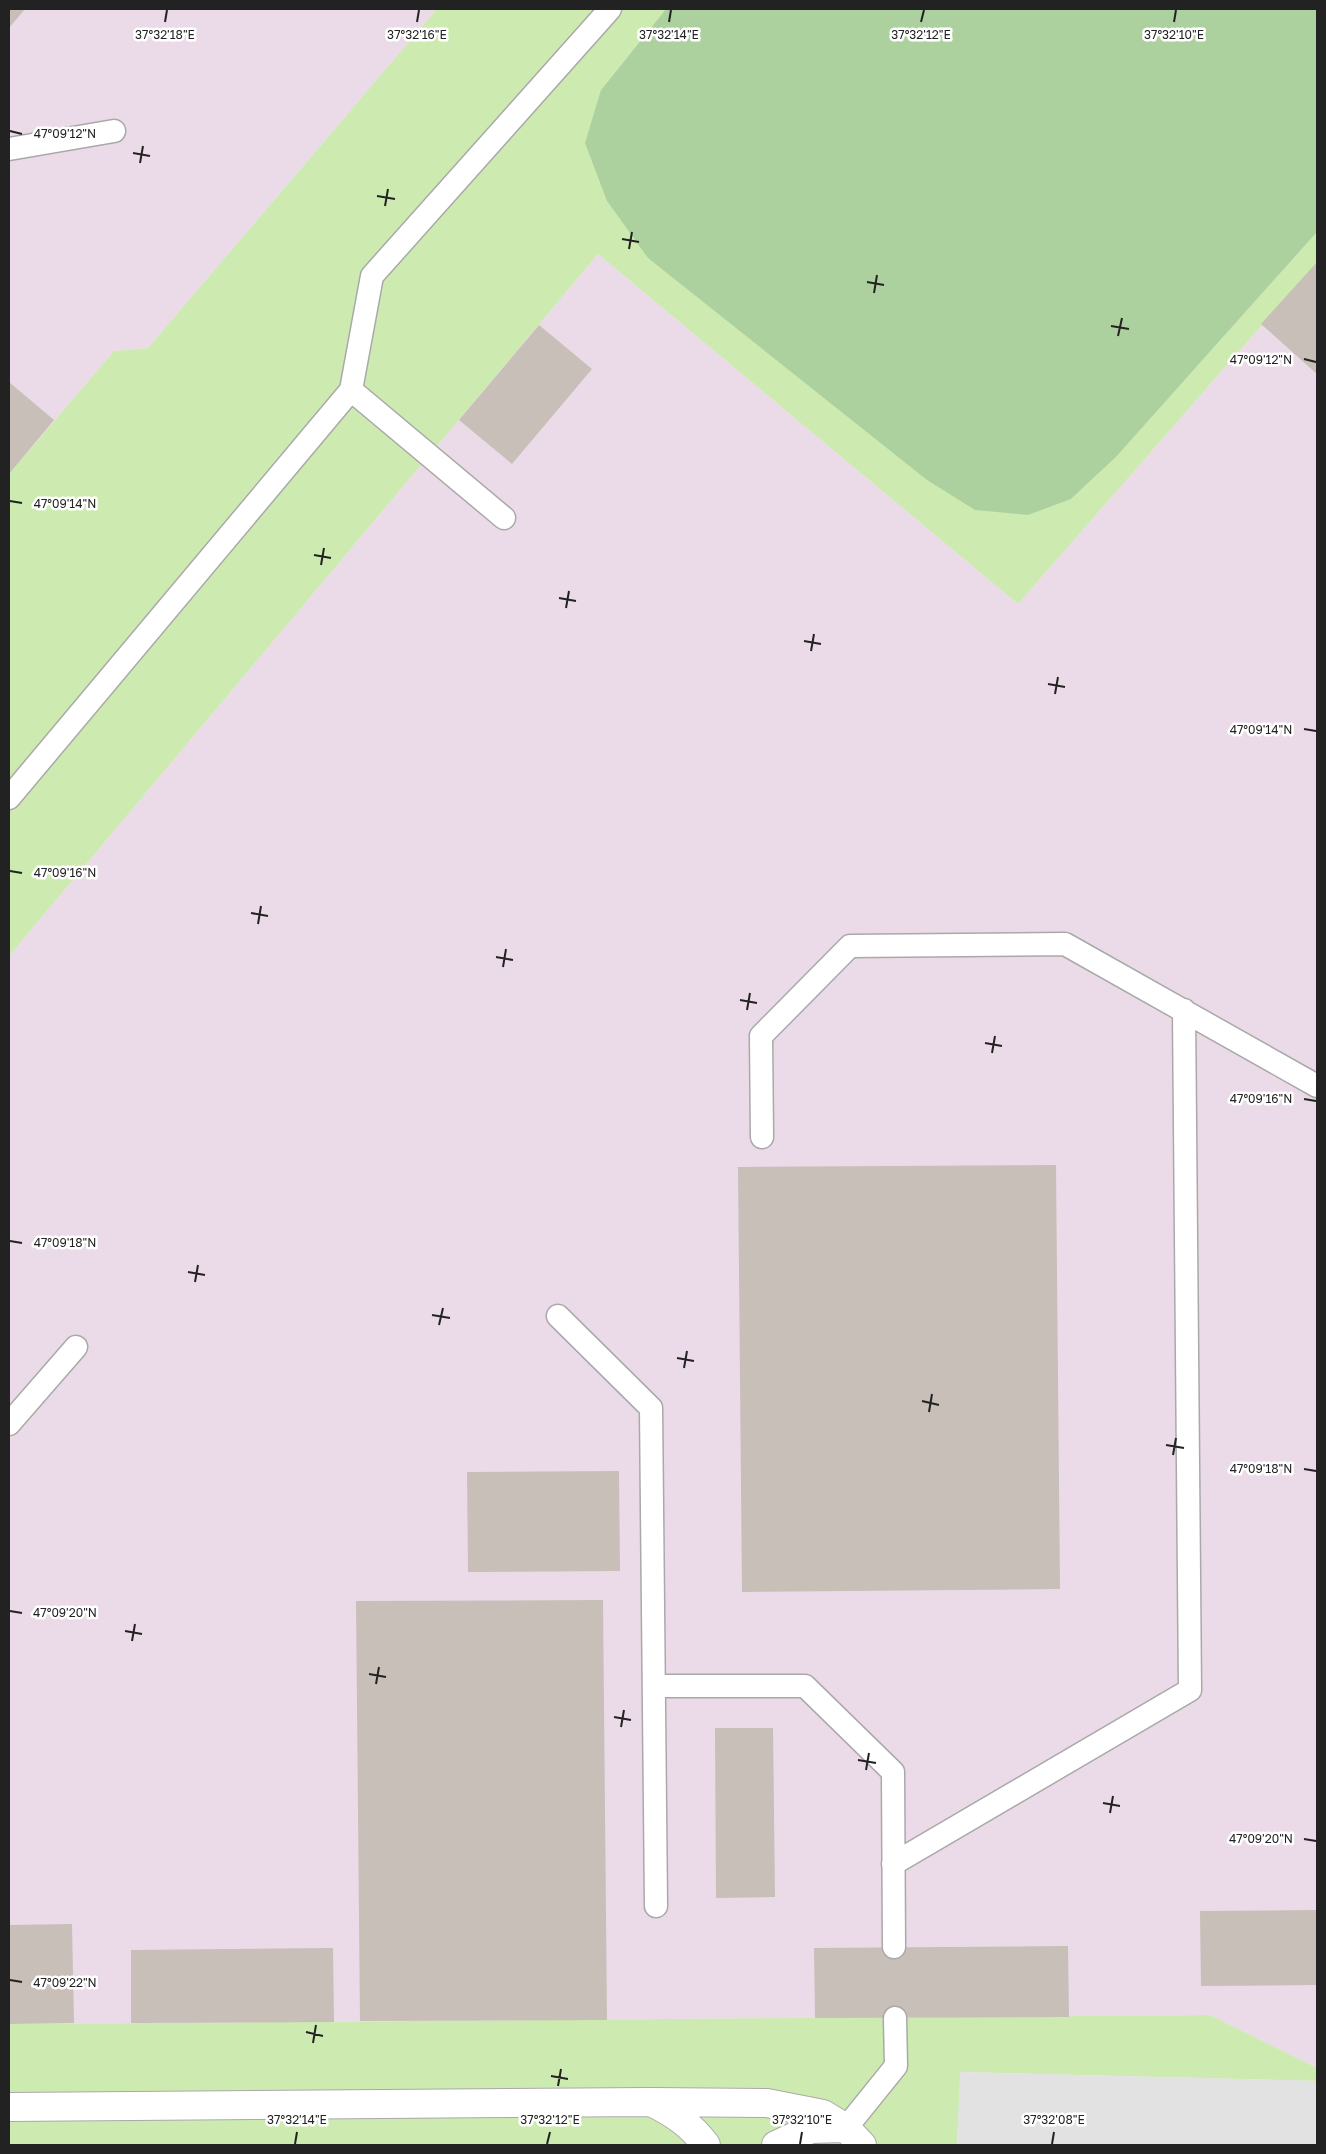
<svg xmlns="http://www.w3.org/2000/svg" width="1326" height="2154" viewBox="0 0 1326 2154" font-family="'Golos Text',sans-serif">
  <rect width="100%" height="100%" fill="#f2efe9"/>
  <path fill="#ebdbe8" d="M9,9h428l-289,339 -34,3 -105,123z
    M598,254l420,350 299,-342v1806l-107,-53 -1201,9v-1068z"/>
  <path fill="#cdebb0" d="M437,9h229l-65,81 470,409 45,-42 201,-225v30l-299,342 -420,-350 -589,702v-482l105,-123 34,-3z
    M1210,2015l107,53v13l-356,-9 -4,73h-948v-121z"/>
  <path fill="#add19e" d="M666,9h651v223l-201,225 -45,42 -43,16 -53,-5 -48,-30 -279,-222 -41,-57 -22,-58 16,-53z"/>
  <path fill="#e2e2e2" d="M960,2072l357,9v64h-360z"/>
  <path fill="#c7bfb8" d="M9,9h16l-16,19z
    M1317,262v112l-56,-50z
    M539,325l53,44 -80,95 -53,-44z
    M9,382l45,38 -45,54z
    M1056,1165l4,424 -318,3 -4,-425z
    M619,1471l1,100 -152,1 -1,-100z
    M603,1600l4,420 -247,1 -4,-420z
    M715,1728h58l2,169 -59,1z
    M1316,1910l1,75 -116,1 -1,-75z
    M72,1924l2,99 -65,1v-99z
    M1068,1946l1,71 -254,1 -1,-70z
    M333,1948l1,74 -203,1v-73z"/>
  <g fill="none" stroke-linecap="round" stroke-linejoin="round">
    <g stroke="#a9a9a9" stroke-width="25">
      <path id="service" d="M9,149l105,-18
        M351,390l153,128
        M9,798l342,-408 21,-114 238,-267
        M762,1137l-1,-101 89,-90 215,-2 252,142
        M558,1316l93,92 5,498
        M9,1424l67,-77
        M654,1686h151l88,86 1,175
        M893,1864l297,-174 -6,-680
        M846,2128l50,-62 -1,-48"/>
    </g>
    <g stroke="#a9a9a9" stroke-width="30">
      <path id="minor" d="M651,2102c23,11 40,23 55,43
        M9,2107l641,-5 117,1 56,11 23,14 16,17
        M776,2145l35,-16 33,-1"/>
    </g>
    <use href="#service" stroke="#fff" stroke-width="22"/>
    <use href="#minor" stroke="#fff" stroke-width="28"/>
  </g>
  <path fill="none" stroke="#222" stroke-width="2" d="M165,22l2,-12M417,22l2,-12M669,22l2,-12M921,22l3,-12M1174,22l2,-12M10,131l12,3M133,153l17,3M140,163l3,-17M377,196l18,3M385,206l3,-17M622,239l17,3M629,249l3,-17M867,282l17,3M874,293l3,-18M1111,326l18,3M1118,336l4,-18M1304,359l12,3M10,501l12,2M314,555l17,3M321,565l3,-17M559,598l17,3M566,608l3,-17M804,641l17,3M811,651l3,-17M1048,684l17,3M1055,694l3,-17M1304,729l12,2M10,871l12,2M251,913l17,3M258,924l3,-18M496,957l17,3M503,967l3,-18M740,1000l17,3M747,1010l3,-17M985,1043l17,3M992,1053l3,-17M1304,1099l12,2M10,1241l12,2M188,1272l17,3M195,1282l3,-17M432,1315l18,3M439,1325l4,-17M677,1358l17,3M684,1368l3,-17M922,1401l17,4M929,1412l3,-18M1166,1445l18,3M1173,1455l3,-17M1304,1469l12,2M10,1611l12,2M125,1631l17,3M132,1641l3,-17M369,1674l17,3M376,1684l3,-17M614,1717l17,3M621,1727l3,-17M858,1760l18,3M866,1770l3,-17M1103,1803l17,3M1110,1813l3,-17M1304,1839l12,2M10,1980l12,2M306,2032l17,4M313,2043l3,-18M551,2076l17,3M558,2086l3,-17M295,2144l2,-12M547,2144l3,-12M800,2144l2,-12M1052,2144l2,-12"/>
  <g font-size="12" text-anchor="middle" fill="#222" stroke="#fff" stroke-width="5" stroke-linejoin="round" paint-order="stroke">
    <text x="417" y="39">37°32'16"E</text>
    <text x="669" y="39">37°32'14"E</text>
    <text x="921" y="39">37°32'12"E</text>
    <text x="1174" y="39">37°32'10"E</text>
    <text x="165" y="39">37°32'18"E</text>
    <text x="65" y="138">47°09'12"N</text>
    <text x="1261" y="364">47°09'12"N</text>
    <text x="65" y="508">47°09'14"N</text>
    <text x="1261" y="734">47°09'14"N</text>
    <text x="65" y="877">47°09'16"N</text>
    <text x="1261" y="1103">47°09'16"N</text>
    <text x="65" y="1247">47°09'18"N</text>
    <text x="1261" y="1473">47°09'18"N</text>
    <text x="65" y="1617">47°09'20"N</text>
    <text x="1261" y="1843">47°09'20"N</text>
    <text x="65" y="1987">47°09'22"N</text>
    <text x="297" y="2124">37°32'14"E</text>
    <text x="550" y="2124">37°32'12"E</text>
    <text x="802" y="2124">37°32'10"E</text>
    <text x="1054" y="2124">37°32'08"E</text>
  </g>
  <rect width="1326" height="2154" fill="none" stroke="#222222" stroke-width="20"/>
</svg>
